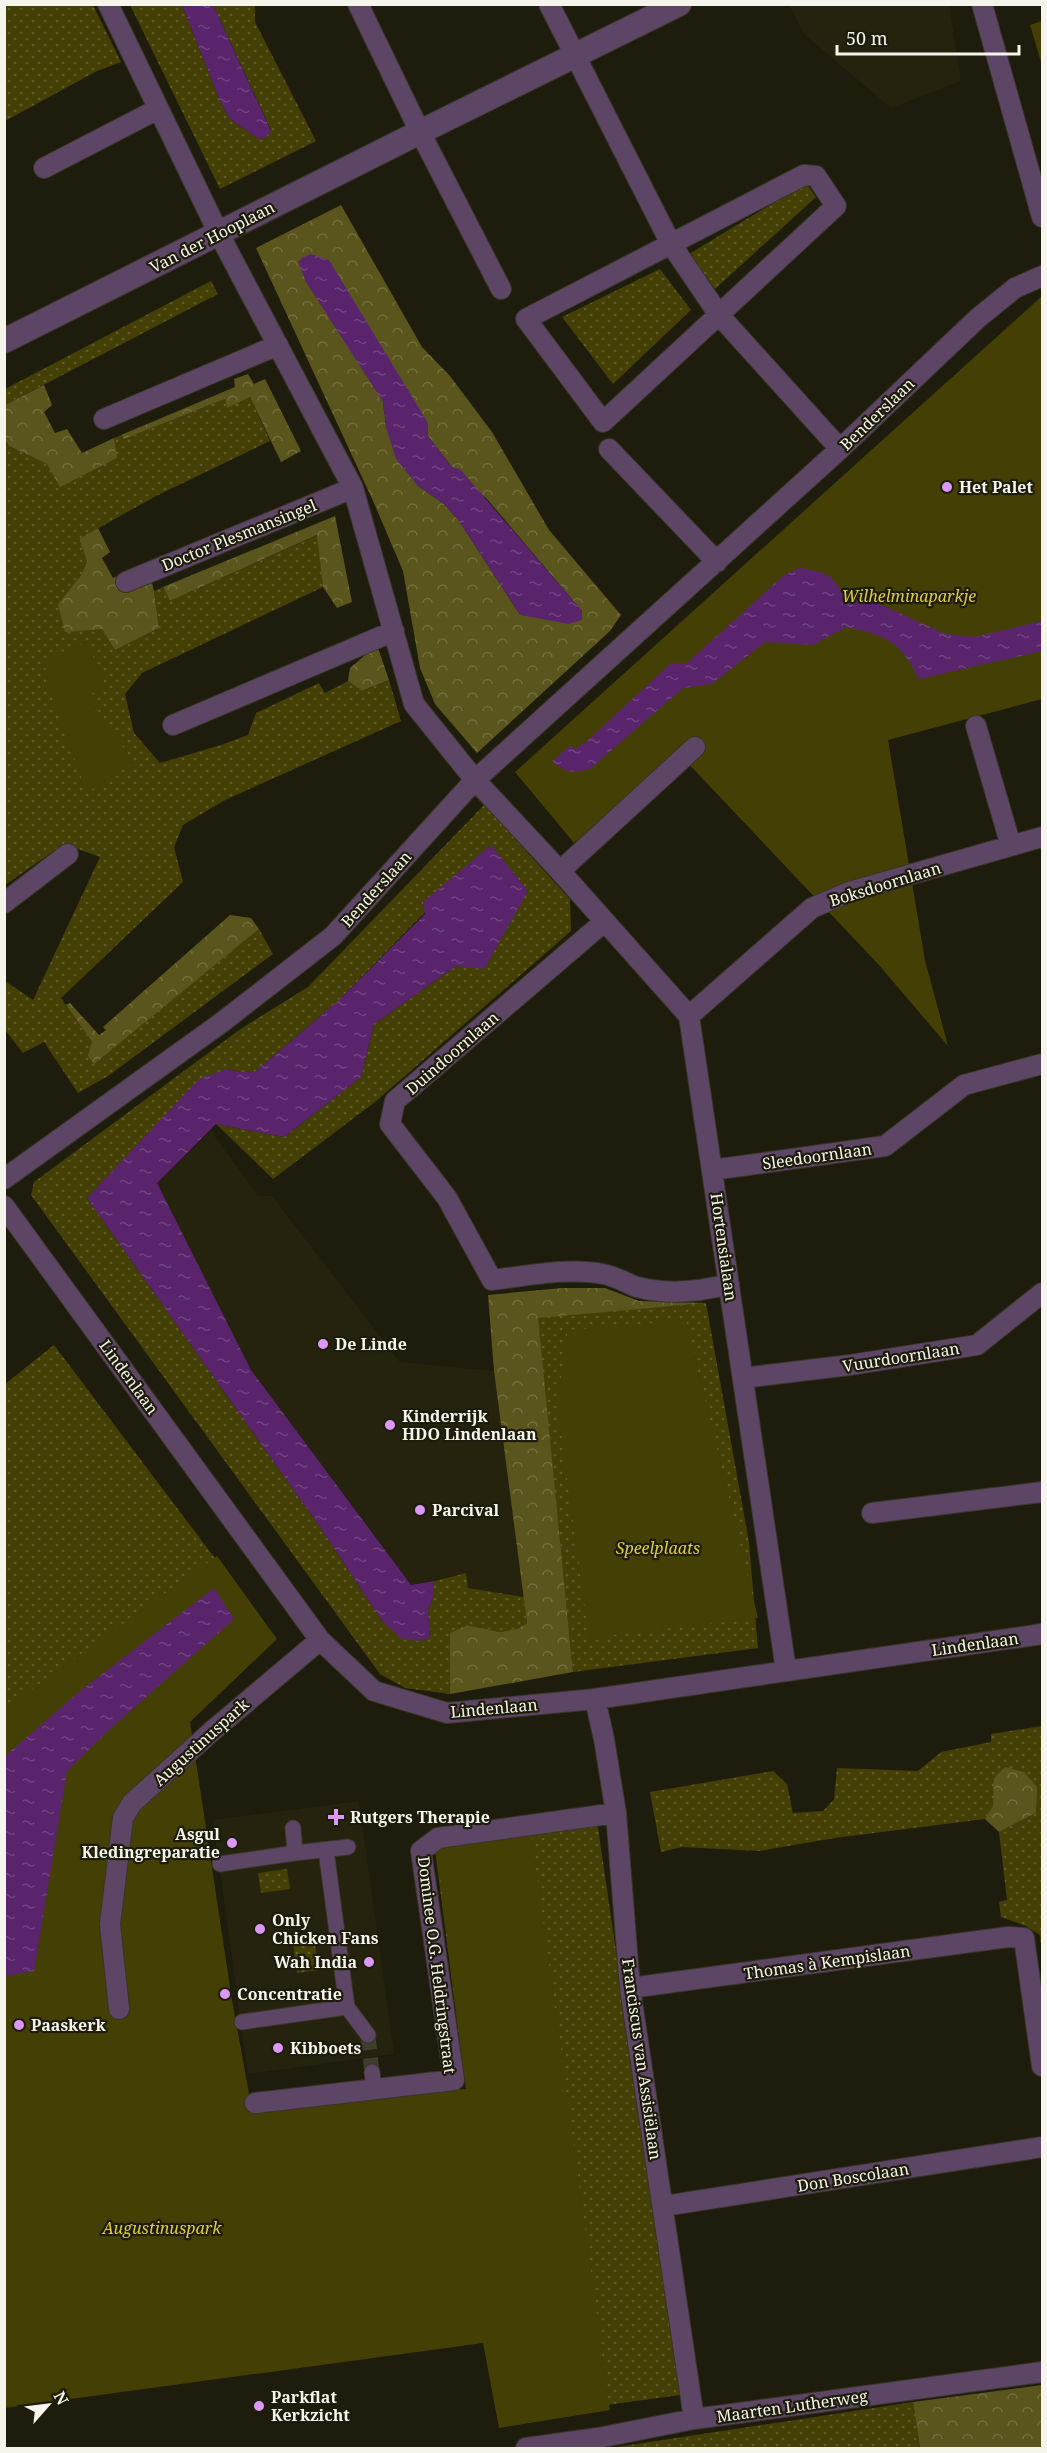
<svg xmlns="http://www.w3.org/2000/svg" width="1047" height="2453" viewBox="0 0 1047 2453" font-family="'Noto Serif',serif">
  <defs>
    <pattern id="grass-dots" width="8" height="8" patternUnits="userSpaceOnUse" patternTransform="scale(1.5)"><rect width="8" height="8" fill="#443f05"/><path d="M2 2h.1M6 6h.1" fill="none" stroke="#605b2a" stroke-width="1.8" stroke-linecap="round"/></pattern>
    <pattern id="forest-crowns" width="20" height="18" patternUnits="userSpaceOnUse" patternTransform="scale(1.5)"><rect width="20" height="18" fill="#5a551d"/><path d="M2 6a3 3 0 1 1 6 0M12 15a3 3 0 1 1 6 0" fill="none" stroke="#726e3e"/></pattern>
    <pattern id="water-ripples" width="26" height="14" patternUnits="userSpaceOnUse" patternTransform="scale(1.5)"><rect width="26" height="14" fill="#59246c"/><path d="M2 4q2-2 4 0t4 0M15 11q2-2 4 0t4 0" fill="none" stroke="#714481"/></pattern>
  </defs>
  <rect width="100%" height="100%" fill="#1e1c0d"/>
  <path fill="#25230d" d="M789,5h160l12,76 -70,27 -87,-74z
    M211,1131l47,65h14l128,166 94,9 30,226 -57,-9 -1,-15 -55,12 -160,-215 -94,-187z
    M359,1801l35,253 -146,20 -35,-254z"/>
  <path fill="url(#grass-dots)" d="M5,4l88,1 28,57 -24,9 -92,50z
    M130,5h52l38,96 10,18 29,20 6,-1 6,-8 -58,-125h42v17l61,119 -96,48z
    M806,183l10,14 -101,92 -26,-35z
    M660,269l31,41 -78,74 -51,-67z
    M211,281l7,13 -213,111v-16z
    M250,397l20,44 -114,55 -77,43 8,22 -6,14 -23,29 44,25 13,21 44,-22 -5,-37 9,-4 7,14 148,-66 5,52 -181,86 -17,21 9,39 26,30 61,-18 27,-10 8,-22 63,-30 6,10 23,-12 15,10 26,-11 12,41 -176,79 -42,25 -9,22 9,35 -122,116 31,44 2,21 165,-134 14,25 -165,122 -30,17 -34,-51 -21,11 -18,-23v-49l28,19 67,-143 -36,-13 -59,41 -1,-445 5,6 38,18 69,-5 -2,-21 7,-3 3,4 101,-40 2,8z
    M484,805l86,94 1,32 -196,171 -102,77 -57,-55 68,13 77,-60 13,-53 82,-58 72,-75 -38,-45 -151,154 -84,72h-14l-14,-3 -140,129 235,332 60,91 48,17 -2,-28 6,-15v-14l32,-8 2,15 56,9 3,26 -10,6 -17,3 -33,-7 -16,8 -1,61 -45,-6 -25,-14 -349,-479 3,-13 208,-154 66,-41z
    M706,1303l43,239 9,106 -185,24 -36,-355z
    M54,1345l185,245 -234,162v-368z
    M1042,1726v229l-2,-20 -14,-9 -25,-9 -2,-15 8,-2 -8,-68 37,-19 -43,-7 -8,13 -150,19 -76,13 -77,-4 -21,5 -11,-60 123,-21 14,13 6,29 30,-2 11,-12 3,-31 81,3 23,-19 50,-10v-8z
    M597,1821l84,574 -75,10 -124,-329h-18l-30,-234z
    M287,1869l3,20 -29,4 -3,-20z
    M313,1933l6,37 -22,3 -5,-37z
    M913,2402l7,46h-310z"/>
  <path fill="url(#forest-crowns)" fill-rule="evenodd" d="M341,205l81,142 28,29 42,56 57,98 72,85 -11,16 -133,122 -42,-49 -15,-36 -17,-97 -29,-68 -118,-255zM383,402l45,34 24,31 35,32 95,112v9l-62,-5 -61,-94 -15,-17 -26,-18 -32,-59z
    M248,374l6,10 11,-5 36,72 -20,11 -31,-65 -23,11 -2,-9 -101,40 -3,-4 114,-48 -1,-8z
    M44,385l8,20 -8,7 11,21 12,-4 15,24 32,-15 3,20 -57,29 -13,-23 -38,-18 -4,-6v-35z
    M335,516l17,86 -15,6 -14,-21 -6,-52 -147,66 -7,-14z
    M98,528l12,24 -8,6 11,20 34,-15 7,28 5,37 -44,22 -13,-21 -37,3 -7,-28 23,-29 6,-14 -8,-22z
    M378,648l11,32 -27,11 -14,-10 2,-13 20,-17z
    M230,915l21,3 8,11 -165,135 -6,-8 4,-14 -26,-37 4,-2 29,32 7,-5 -3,-3z
    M562,1288h43l34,13 67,2 -168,15 35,354 -123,22v-61l17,-8 33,7 17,-3 10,-6 -33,-252 -6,-76z
    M1005,1767l19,5 13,15 -1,26 -37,19 -14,-13 8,-13 1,-28z
    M1042,2385v63h-122l-7,-46z"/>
  <path fill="#443f05" d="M1042,21v44l-12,-40z
    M1042,296v403l-154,41 37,220 23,86 -70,-82 -195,-206 -109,85 -59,-71z
    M87,642l19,44 -18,10 46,67 -47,30 -40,-109 -3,-25z
    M686,1320l72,298 -169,20 -32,-235 11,-73z
    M217,1556l60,83 -87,83 42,278 18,99 216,-10 -30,-245 95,-12 79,578 -111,18 -16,-85 -478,65 -1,-699z"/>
  <path fill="url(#water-ripples)" d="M182,5h31l58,126 -6,7 -6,1 -29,-20 -10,-18z
    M311,254l18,6 99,163v13l24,31 8,2 122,142v9l-13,4 -49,-9 -61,-94 -15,-17 -26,-18 -22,-27 -10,-32 -3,-25 -77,-120 -8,-20 4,-4z
    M799,568c21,3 35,5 43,26l33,8 70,32 30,3 67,-16v30l-123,28c-19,-38 -31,-43 -73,-52l-33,18 -48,-3 -53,42 -29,4 -93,81c-19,4 -23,5 -38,-8l18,-15 5,3 11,-7 85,-79h16l97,-88z
    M491,845l37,46 -44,78 -28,-3 -82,58 -13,53 -77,60 -68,-13 -59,59 94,187 160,215 23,-4v14l-6,15 2,28 -14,3 -15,-3 -19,-17 -60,-91 -235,-332 112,-119 28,-10 14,3h14l84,-72 86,-86 -2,-12z
    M214,1588l20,31 -125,111 -42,41 -33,200 -29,5v-220l75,-65z"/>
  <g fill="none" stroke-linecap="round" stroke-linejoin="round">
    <path stroke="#3e3d2e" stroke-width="15" stroke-dasharray="15 8" stroke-linecap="butt" d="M368,2035l4,37"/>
    <g stroke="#383628" stroke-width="17">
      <path id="pedestrian" d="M293,1828l2,25 53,-6
        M220,1864l75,-11
        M347,2007l21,28
        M242,2022l105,-15 -21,-157
        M372,2072l2,17"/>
    </g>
    <g stroke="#383628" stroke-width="22">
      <path id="minor" d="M108,4l111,230 134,254 61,216 61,76 85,91 129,145 97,654
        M358,4l62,128 81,157
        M549,4l122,240 48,71 121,134
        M982,4l60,213
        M44,168l114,-59
        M804,175l12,1 20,30 -233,216 -77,-103z
        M104,419l174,-74
        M609,449l108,113
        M126,582l227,-94
        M173,725l221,-94
        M976,726l35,120
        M560,871l135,-124
        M4,903l64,-49
        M604,922l-209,179 -5,23 57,74 45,82c35,-4 75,-13 111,-6 12,2 23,9 34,13 31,8 62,5 92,-3
        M689,1016l123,-108 37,-16 193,-55
        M712,1170l173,-24 79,-61 78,-21
        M4,1179l217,-156 112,-87 142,-156 365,-331 138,-131 37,-30 27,-12
        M4,1206l316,434 54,51 73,22 148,-14 447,-65
        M743,1378l107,-13 127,-20 65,-52
        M872,1513l170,-21
        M595,1699l9,40 12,74 14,175 64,431
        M630,1988l378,-51 16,1 18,128
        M119,2009l-9,-85 13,-106 9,-15 79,-71 109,-92
        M255,2103l199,-23 -33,-229 17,-13 178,-25
        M664,2206l378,-59
        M526,2448l72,-10 96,-19 348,-47"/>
    </g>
    <g stroke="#383628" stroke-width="26">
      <path id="tertiary" d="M4,341l416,-209 259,-128"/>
    </g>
    <use href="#pedestrian" stroke="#5d4665" stroke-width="15"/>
    <use href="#minor" stroke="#5d4665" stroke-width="20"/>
    <use href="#tertiary" stroke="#5d4665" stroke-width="24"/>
  </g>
  <g fill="#db99f5" stroke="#1e1c0d" stroke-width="2">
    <circle cx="947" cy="487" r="6"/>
    <circle cx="323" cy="1344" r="6"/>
    <circle cx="390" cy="1425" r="6"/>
    <circle cx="420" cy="1510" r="6"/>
    <path d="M333 1808h6v6h6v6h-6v6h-6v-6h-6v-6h6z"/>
    <circle cx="232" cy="1843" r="6"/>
    <circle cx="260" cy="1929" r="6"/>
    <circle cx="369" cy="1962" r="6"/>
    <circle cx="225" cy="1994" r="6"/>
    <circle cx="19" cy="2025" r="6"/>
    <circle cx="278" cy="2048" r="6"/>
    <circle cx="259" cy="2406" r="6"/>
  </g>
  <g text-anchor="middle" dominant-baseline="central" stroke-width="4.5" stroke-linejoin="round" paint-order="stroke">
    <g font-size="16" fill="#f6f5eb" stroke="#1e1c0d">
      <text transform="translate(212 237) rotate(-27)">Van der Hooplaan</text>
      <text transform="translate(877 414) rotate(-44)">Benderslaan</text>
      <text transform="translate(239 535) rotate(-22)">Doctor Plesmansingel</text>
      <text transform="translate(885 884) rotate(-17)">Boksdoornlaan</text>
      <text transform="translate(376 889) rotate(-48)">Benderslaan</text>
      <text transform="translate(452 1053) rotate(-41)">Duindoornlaan</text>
      <text transform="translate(817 1156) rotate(-8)">Sleedoornlaan</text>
      <text transform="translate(724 1247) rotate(82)">Hortensialaan</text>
      <text transform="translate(901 1357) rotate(-9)">Vuurdoornlaan</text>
      <text transform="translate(129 1377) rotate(54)">Lindenlaan</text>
      <text transform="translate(975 1644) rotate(-8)">Lindenlaan</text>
      <text transform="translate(494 1708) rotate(-5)">Lindenlaan</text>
      <text transform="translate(201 1742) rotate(-42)">Augustinuspark</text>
      <text transform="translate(827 1962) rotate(-8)">Thomas à Kempislaan</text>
      <text transform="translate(437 1965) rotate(83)">Dominee O.G. Heldringstraat</text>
      <text transform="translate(642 2059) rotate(82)">Franciscus van Assisiëlaan</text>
      <text transform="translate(853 2177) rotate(-9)">Don Boscolaan</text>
      <text transform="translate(792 2406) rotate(-8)">Maarten Lutherweg</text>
    </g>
    <g font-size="16" font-weight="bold" fill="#f6f5eb" stroke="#1e1c0d" text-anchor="start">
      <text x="959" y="487">Het Palet</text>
      <text x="335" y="1344">De Linde</text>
      <text x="402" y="1416">Kinderrijk<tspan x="402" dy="18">HDO Lindenlaan</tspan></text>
      <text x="432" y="1510">Parcival</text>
      <text x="350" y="1817">Rutgers Therapie</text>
      <text x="220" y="1834" text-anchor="end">Asgul<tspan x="220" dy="18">Kledingreparatie</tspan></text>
      <text x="272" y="1920">Only<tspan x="272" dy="18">Chicken Fans</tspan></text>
      <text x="357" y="1962" text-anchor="end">Wah India</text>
      <text x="237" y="1994">Concentratie</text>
      <text x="31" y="2025">Paaskerk</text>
      <text x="290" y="2048">Kibboets</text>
      <text x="271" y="2397">Parkflat<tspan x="271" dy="18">Kerkzicht</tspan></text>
    </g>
    <g font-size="16" font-style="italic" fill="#dccf3f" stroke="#1e1c0d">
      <text x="909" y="596">Wilhelminaparkje</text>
      <text x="658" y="1548">Speelplaats</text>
      <text x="162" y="2228">Augustinuspark</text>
    </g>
  </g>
  <rect width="1047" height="2453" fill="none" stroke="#f6f5eb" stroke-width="12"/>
  <g transform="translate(48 2405) rotate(62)" stroke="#1e1c0d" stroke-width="4.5" paint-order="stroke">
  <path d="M0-4.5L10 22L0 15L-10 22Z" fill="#f6f5eb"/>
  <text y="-9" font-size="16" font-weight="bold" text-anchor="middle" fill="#f6f5eb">N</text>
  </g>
  <path d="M837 45v9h182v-9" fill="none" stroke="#f6f5eb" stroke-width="3"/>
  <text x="846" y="45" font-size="18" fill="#f6f5eb" stroke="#1e1c0d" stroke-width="4.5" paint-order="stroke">50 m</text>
</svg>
